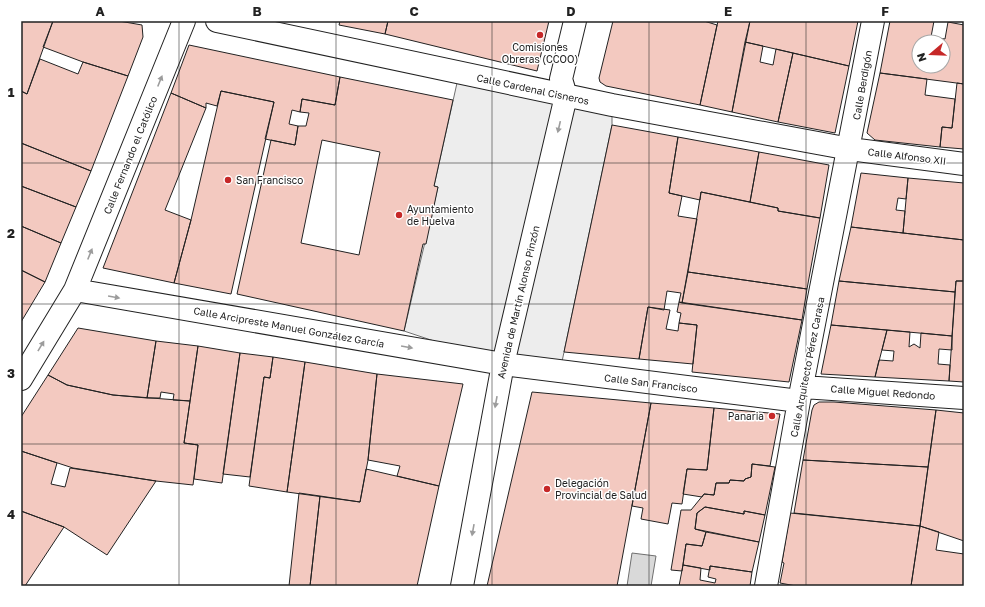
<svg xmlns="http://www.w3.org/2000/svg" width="985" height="607" viewBox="0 0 985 607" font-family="'Golos Text',sans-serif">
  <rect width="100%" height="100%" fill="#fff"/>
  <path fill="#ededed" stroke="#6f6f6f" d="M459,74l153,31v20l-52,246 -57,-7 -99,-33 34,-144 -4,-1z"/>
  <path fill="#d9d9d9" stroke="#6f6f6f" d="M632,553l24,3 -5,30h-24z"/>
  <path fill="#f3c9c0" stroke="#222" fill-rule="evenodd" d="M21,21h32l-26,73 -6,-3z
    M53,21h66l23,4 1,12 -15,39 -45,-14 -40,-15z
    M340,21h48l-3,13 -46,-9z
    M388,21h161l-12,50 -152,-37z
    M613,21h91l13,4 -17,80 -94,-19 -6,-4 -1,-4z
    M718,21h32l-18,91 -32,-7z
    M750,21h108l-9,45 -104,-24z
    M890,21h44l-3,16 14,2 3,-17 16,3v59l-84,-11zM919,42h24v24h-24z
    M745,42l18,4 -3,16 13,3 3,-16 17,4 -15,69 -46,-10z
    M189,45l151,32 -5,28 -33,-6 -2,13 -8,-2 -3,14 9,2 -3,19 -30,-6 9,-37 -53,-11 -4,15 -11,-3v5l-35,-15z
    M793,53l56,13 -14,67 -57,-11z
    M40,59l38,15 5,-12 45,14 -37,95 -70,-28v-52l6,3z
    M880,73l47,6 -2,16 30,4 -3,29 -10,-1 -2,20 -65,-7 -8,-7z
    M340,77l113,23 -19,86 4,1 -12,57h-3l-19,87 -167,-37 34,-154 24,5 3,-19h8l3,-13 -9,-1 2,-13 33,6zM322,140l58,12 -21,103 -58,-12z
    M957,83l7,1v65l-24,-2 2,-20 10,1z
    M221,91l53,11 -43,192 -57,-11 17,-63z
    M171,93l35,15 -41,102 26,10 -17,63 -71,-15z
    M612,125l66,12 -9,56 13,3 -4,20 19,3 -15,84 -3,-1 2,-9 -14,-2 -3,19 -16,-3 -9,52 -75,-7z
    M678,137l81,15 -9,50 -49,-10 -1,8 -31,-7z
    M21,143l70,28 -15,36 -55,-21z
    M759,152l70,13 -9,53 -42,-7v-3l-28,-6z
    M861,173l47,5 -2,21 -8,-1 -2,12 9,1 -2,22 -52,-6z
    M908,178l56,5v57l-61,-7z
    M21,186l55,21 -15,36 -40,-17z
    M701,192l77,16v3l42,7 -13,71 -119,-17z
    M21,226l40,17 -16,39 -24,-12z
    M851,227l113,13v41h-8l-1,11 -116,-11z
    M21,270l24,12 -24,40z
    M688,272l119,17 -5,31 -120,-17z
    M839,281l116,11 -3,44 -121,-11z
    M956,281h8v101l-15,-1z
    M679,302l123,18 -13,62 -97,-10 5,-47 -18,-2 2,-10 -4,-1z
    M648,307l22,3 -4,19 12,2 1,-8 18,2 -4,39 -54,-5z
    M831,325l56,5 -12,47 -54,-3z
    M78,328l78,13 -9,57 -34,-3 -46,-10 -19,-10z
    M887,330l23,2 -1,15 5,-3 6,4 1,-15 31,3v14l-13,-1 -1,15 12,1 -1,16 -74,-4 4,-17 14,1 1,-10 -12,-1z
    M156,341l42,5 -8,55 -17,-1 1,-6 -13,-2 -1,6h-13z
    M198,346l42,7 -18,130 -28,-4 4,-34 -14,-2z
    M240,353l33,4 -3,21 -6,-1 -14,100 -27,-3z
    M273,357l32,5 -18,130 -38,-6 15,-109 6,1z
    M305,362l72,12 -9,86 -8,42 -73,-10z
    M377,374l86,10 -24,102 -42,-10 3,-10 -32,-6z
    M48,375l19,10 46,10 77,6 -6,42 14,2 -5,40 -37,-4 -83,-13 -52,-17v-34z
    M532,392l119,11 -34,183h-130z
    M819,402h15l102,8 -8,57 -125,-7 9,-50 2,-5z
    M651,403l63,5 -7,62 -20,-1 -5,35 -10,-1 -4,21 -27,-5 2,-11 -11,-2z
    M714,408l66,6 -10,52 -18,-2 -1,13 -6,2 -1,2 -14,-1 -1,3h-13l-2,12 -10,-1 -2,3 -19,-3 4,-25 20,1z
    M936,410l28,3v128l-44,-15z
    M21,451l36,12 -6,21 14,3 5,-19 86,13 -49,74 -43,-28 -43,-16z
    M803,460l125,7 -8,59 -126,-13z
    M752,464l23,3 -10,48 -21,-4v3l-39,-7 -8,6 -2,16 11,3 -4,14 -16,-2 -4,27 -11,-1 10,-60h10l13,-16 10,1 2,-12h13l1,-3 14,1 1,-2 6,-2z
    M366,469l73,17 -22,100h-107l10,-90 40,6z
    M299,493l21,3 -10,90h-21z
    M705,507l39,7v-3l21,4 -6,27 -64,-13 2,-16z
    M21,511l43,16 -39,59h-4z
    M790,513l130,13 -9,60h-115l-16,-3 4,-20 -2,-1z
    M920,526l19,6 -3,18 28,4v32h-53z
    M706,532l53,10 -7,30 -42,-6v4l-27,-5 3,-21 16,2z
    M683,565l18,3 -1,12 15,3 1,-4 -8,-2 2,-11 42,6 -2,14h-71z"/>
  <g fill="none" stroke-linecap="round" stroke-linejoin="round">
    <g stroke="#222" stroke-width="24">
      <path id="pedestrian" d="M217,21l395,84 238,44 114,15
        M75,290l428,74 296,37
        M21,379l54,-89 109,-269
        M803,387l161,11
        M462,586l41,-222 63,-268 -5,-17 14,-58
        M766,586l33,-185 74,-380"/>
    </g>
    <use href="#pedestrian" stroke="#fff" stroke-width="22"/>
  </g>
  <defs><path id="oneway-solid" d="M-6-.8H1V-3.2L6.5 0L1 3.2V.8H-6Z"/></defs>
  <g fill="#9c9c9c">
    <use href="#oneway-solid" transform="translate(160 81) rotate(-68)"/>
    <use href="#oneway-solid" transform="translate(559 127) rotate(103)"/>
    <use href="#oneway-solid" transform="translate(90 254) rotate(-68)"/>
    <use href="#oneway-solid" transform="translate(114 297) rotate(10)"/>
    <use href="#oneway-solid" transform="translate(41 346) rotate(-59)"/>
    <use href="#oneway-solid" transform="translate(407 347) rotate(10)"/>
    <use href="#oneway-solid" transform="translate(496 402) rotate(100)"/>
    <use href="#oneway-solid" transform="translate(473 530) rotate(100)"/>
  </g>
  <path fill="none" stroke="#222" stroke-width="1" stroke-opacity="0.55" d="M179,21v565M336,21v565M492,21v565M649,21v565M806,21v565M21,163h943M21,304h943M21,444h943"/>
  <g fill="#c62828" stroke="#fff" stroke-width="1.5">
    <circle cx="540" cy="35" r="4"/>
    <circle cx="228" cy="180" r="4"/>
    <circle cx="399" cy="215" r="4"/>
    <circle cx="772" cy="416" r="4"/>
    <circle cx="547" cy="489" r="4"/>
  </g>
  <g text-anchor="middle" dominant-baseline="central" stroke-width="3" stroke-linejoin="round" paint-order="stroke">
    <g font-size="10" fill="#222" stroke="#fff" text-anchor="start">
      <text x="540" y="47" text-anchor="middle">Comisiones<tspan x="540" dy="12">Obreras (CCOO)</tspan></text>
      <text x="236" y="180">San Francisco</text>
      <text x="407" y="209">Ayuntamiento<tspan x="407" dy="12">de Huelva</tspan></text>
      <text x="764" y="416" text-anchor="end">Panaria</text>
      <text x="555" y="483">Delegación<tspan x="555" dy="12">Provincial de Salud</tspan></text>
    </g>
    <g font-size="10" fill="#222" stroke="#fff">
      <text transform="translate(862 85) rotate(-80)">Calle Berdigón</text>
      <text transform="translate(533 89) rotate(12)">Calle Cardenal Cisneros</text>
      <text transform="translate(130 155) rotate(-68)">Calle Fernando el Católico</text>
      <text transform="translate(907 156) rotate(7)">Calle Alfonso XII</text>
      <text transform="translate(518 302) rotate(-77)">Avenida de Martín Alonso Pinzón</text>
      <text transform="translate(289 327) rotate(10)">Calle Arcipreste Manuel González García</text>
      <text transform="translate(807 367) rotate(-79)">Calle Arquitecto Pérez Carasa</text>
      <text transform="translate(651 383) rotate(7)">Calle San Francisco</text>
      <text transform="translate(883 392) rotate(4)">Calle Miguel Redondo</text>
    </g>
  </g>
  <rect width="985" height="607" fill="none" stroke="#ffffff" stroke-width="44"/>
  <g transform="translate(931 54) rotate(251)"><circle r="19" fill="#ffffff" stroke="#a7a7a7"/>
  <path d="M0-3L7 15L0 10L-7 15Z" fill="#c62828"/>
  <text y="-6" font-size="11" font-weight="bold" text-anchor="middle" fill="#222222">N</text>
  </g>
  <rect x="22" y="22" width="941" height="563" fill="none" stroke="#222" stroke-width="1.5"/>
  <g font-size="13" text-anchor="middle" font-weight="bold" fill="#222">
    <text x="100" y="16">A</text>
    <text x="257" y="16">B</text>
    <text x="414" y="16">C</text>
    <text x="571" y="16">D</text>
    <text x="728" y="16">E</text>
    <text x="885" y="16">F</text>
    <text x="11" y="97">1</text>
    <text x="11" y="238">2</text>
    <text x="11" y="378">3</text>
    <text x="11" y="519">4</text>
  </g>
</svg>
